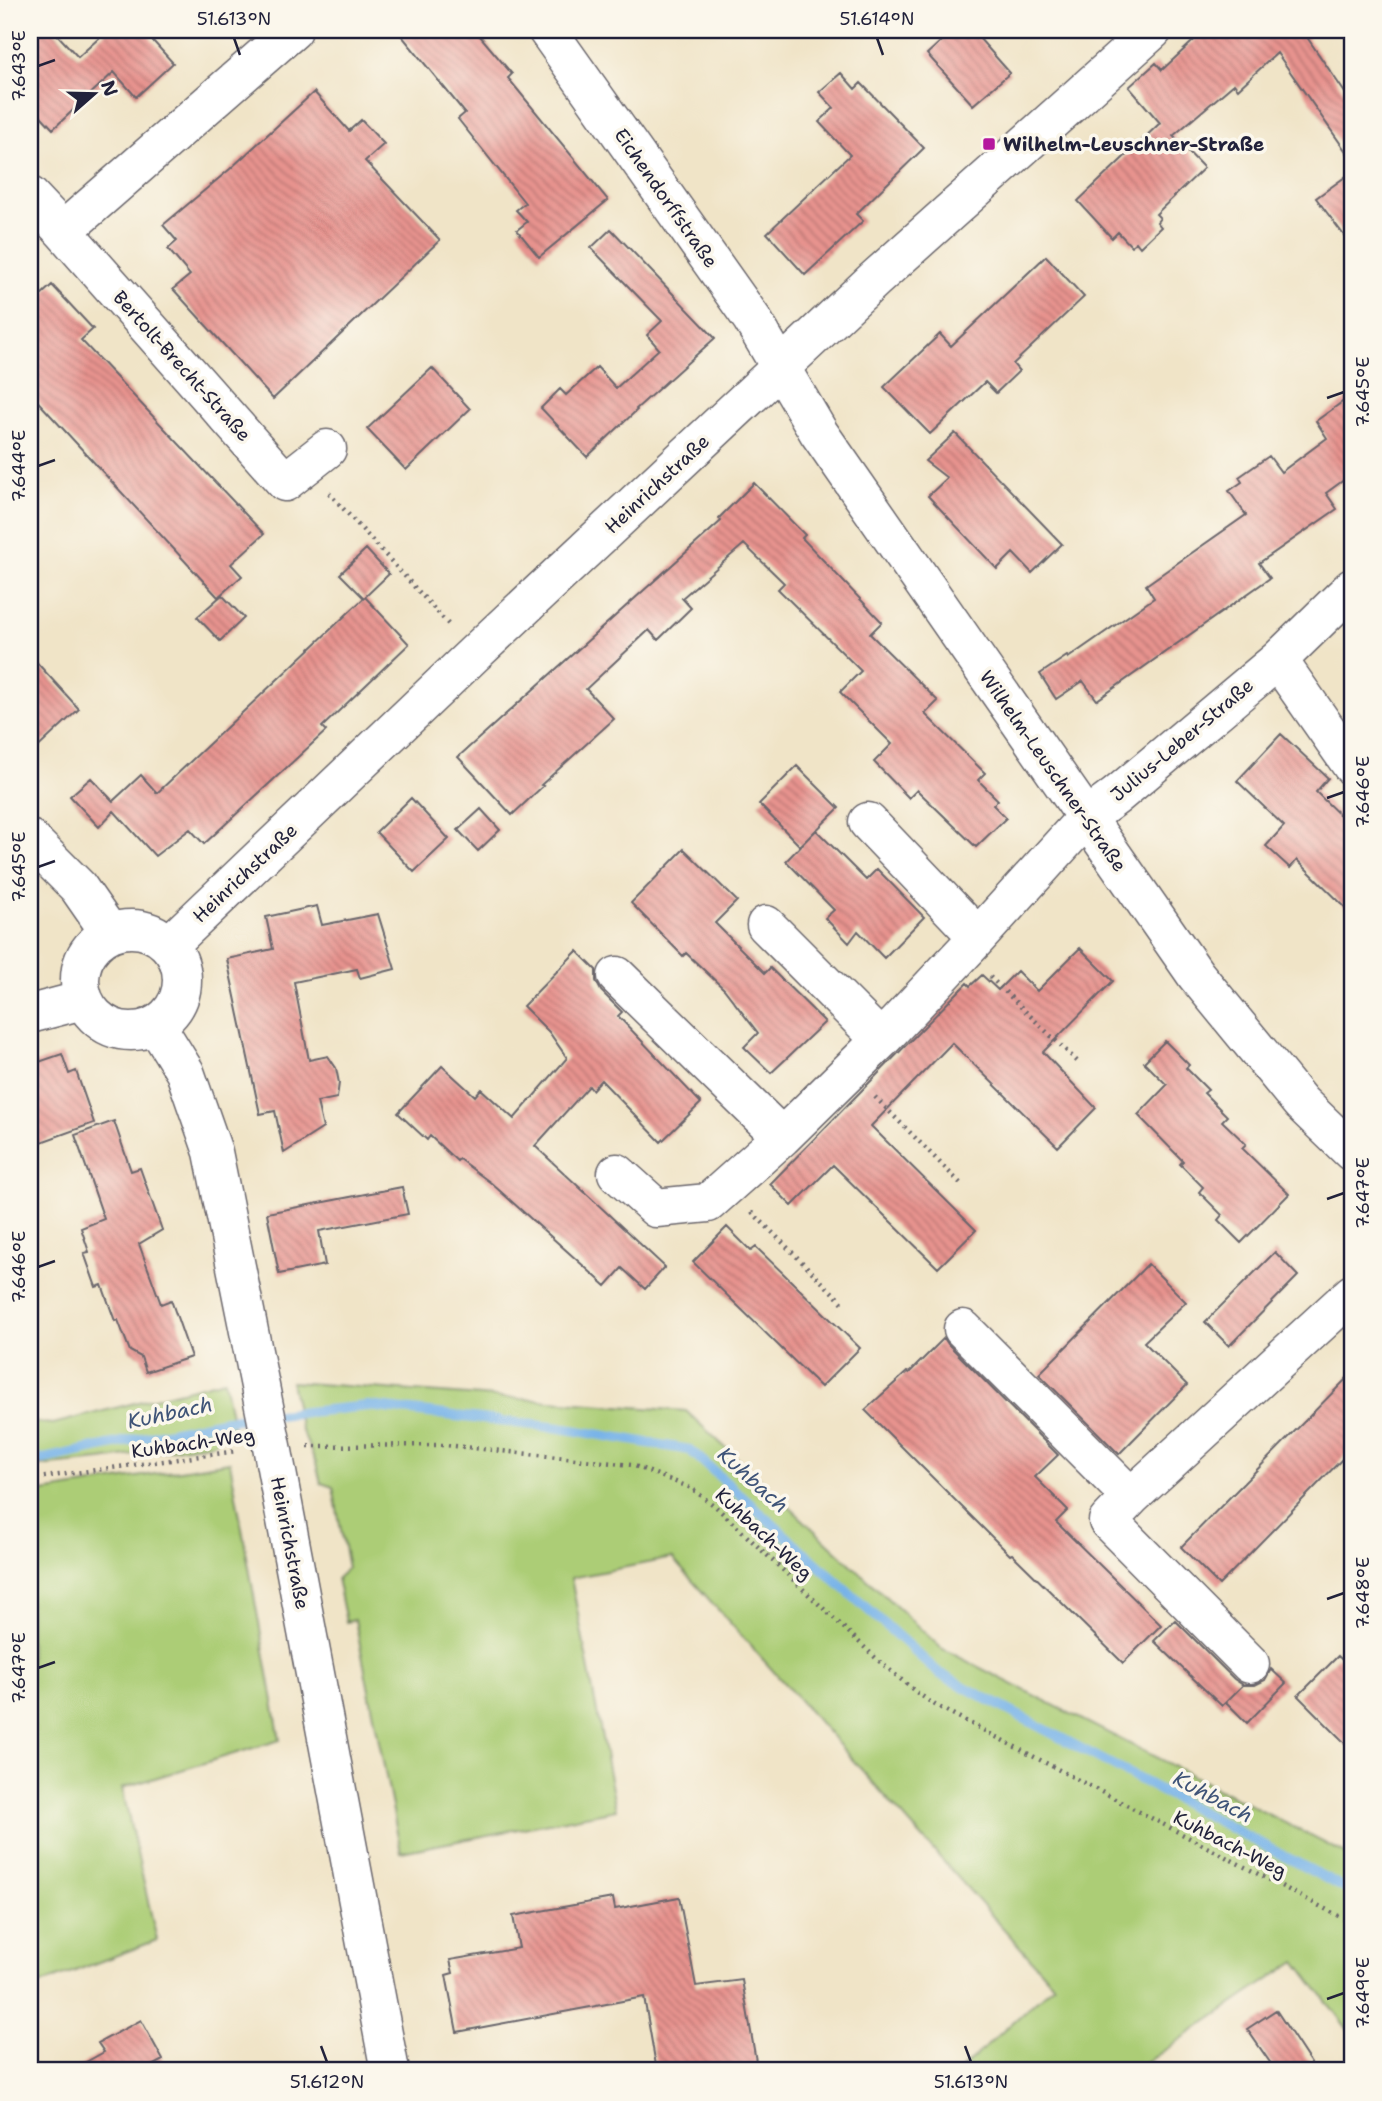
<svg xmlns="http://www.w3.org/2000/svg" width="1382" height="2101" viewBox="0 0 1382 2101" font-family="'Shantell Sans',sans-serif">
  <defs>
    <pattern id="building-back-hatch" width="6" height="6" patternUnits="userSpaceOnUse" patternTransform="scale(1.75)"><rect width="6" height="6" fill="#e7938e"/><path d="M-1 5l2 2M0 0l6 6M5-1l2 2" fill="none" stroke="#bb7875"/></pattern>
  </defs>
  <rect width="100%" height="100%" fill="#fbf7ec"/>
  <filter id="ink" filterUnits="userSpaceOnUse"><feTurbulence type="fractalNoise" baseFrequency=".0143" numOctaves="2"/><feDisplacementMap in="SourceGraphic" scale="14" xChannelSelector="R" yChannelSelector="G"/><feConvolveMatrix kernelMatrix="1 2 1 2 8 2 1 2 1" color-interpolation-filters="sRGB"/></filter>
  <filter id="wash" filterUnits="userSpaceOnUse"><feTurbulence type="fractalNoise" baseFrequency=".00686" numOctaves="4" result="noise"/><feDisplacementMap in="SourceGraphic" scale="28" xChannelSelector="R" yChannelSelector="G"/><feGaussianBlur stdDeviation="1.57" result="paint"/><feColorMatrix in="noise" values="0 0 0 0 0 0 0 0 0 0 0 0 0 0 0 0 0 1.4 0 .05"/><feComposite in="paint" operator="in"/></filter>
  <g filter="url(#wash)">
    <rect width="100%" height="100%" fill="#f0e4c7"/>
    <path fill="#accd76" stroke="#677858" stroke-width="2" d="M224,1380l9,46 -19,17 -113,17 -71,7v-45l23,2z
      M291,1382l395,29 255,237 411,209v178l-56,-74 -162,110h-175l95,-86 -382,-427 -101,20 45,232 -215,42 -46,-232 -9,2 -9,-44 11,-10 -15,-81 -12,-4 -5,-20 -15,-34z
      M230,1462l50,278 -158,48 35,152 -127,48v-494z"/>
    <g fill="none" stroke-linecap="round" stroke-linejoin="round">
      <path stroke="#76b2e8" stroke-width="10" d="M30,1462l196,-42 142,-14 192,22 130,22 250,224 412,218"/>
    </g>
    <g id="blocks">
      <path fill="url(#building-back-hatch)" d="M30,30h23l25,27 30,-27h35l30,33 -37,34 -22,-25 -61,57 -23,-25z
        M397,30h78l37,44 -4,4 100,122 -69,57 -22,-27 10,-8 -11,-12 9,-7 -67,-84 7,-6z
        M953,30h19l38,43 -37,32 -46,-51z
        M1205,30h97l50,73v57l-75,-107 -39,36 -4,-5 -61,52 31,32 -48,46 4,4 -3,4 4,5 -21,20 -4,-5 -5,4 -13,-14 -6,6 -34,-37 82,-78 1,1 -32,-37 27,-24 6,7z
        M841,73l14,16 6,-6 63,65 -68,66 7,7 -58,54 -38,-42 83,-78 -31,-33 15,-14 -15,-16z
        M314,92l35,39 12,-11 23,24 -19,17 75,79 -167,159 -100,-110 17,-14 -22,-26 9,-8 -14,-16 67,-56z
        M1352,172v74l-36,-48z
        M611,229l104,109 -79,71 1,1 -50,47 -46,-49 19,-19 6,6 31,-28 19,21 43,-39 -12,-14 15,-14 -71,-73z
        M1046,256l38,41 -71,67 6,7 -23,22 -11,-11 -55,52 -46,-47 56,-53 11,12z
        M52,285l41,44 -12,11 183,194 -33,30 11,12 -24,21 -188,-204v-88z
        M432,368l38,41 -64,61 -39,-41z
        M1352,395v79l-26,19 11,16 -78,54 11,15 -173,122 -14,-19 -27,18 -16,-25 27,-18 1,2 86,-60 -8,-13 100,-70 -17,-24 13,-9 -3,-5 30,-21 12,16 46,-34 -11,-17z
        M955,433l107,111 -30,29 -19,-20 -16,16 -69,-73 19,-18 -22,-17z
        M754,483l51,52 -3,3 80,84 -12,12 68,67 -13,13 60,59 -7,7 20,20 -5,5 13,13 -30,29 -59,-57 -8,8 -35,-36 18,-18 -52,-52 21,-21 -83,-82 6,-6 -40,-39 -62,54 9,10 -33,32 -9,-10 -63,59 28,30 -73,66 2,1 -31,29 -54,-58 263,-236 -2,-3z
        M366,549l23,25 -24,23 44,47 -87,83 4,4 -122,113 -14,-15 -35,27 -41,-45 -15,16 -29,-31 21,-18 22,23 28,-26 16,18 207,-195 -24,-24z
        M222,595l22,23 -24,23 -23,-24z
        M30,655l49,54 -49,46z
        M1281,734l47,44 -12,14 36,35v87l-55,-54 -7,8 -24,-22 18,-20 -47,-45z
        M797,766l42,42 -39,38 -41,-42z
        M411,798l38,41 -35,33 -38,-40z
        M481,809l19,21 -22,21 -20,-21z
        M816,830l50,50 11,-11 47,48 -40,41 -26,-27 -9,12 -24,-25 9,-8 -48,-49z
        M684,849l53,52 -22,22 50,50 5,-5 55,54 -54,51 -27,-26 14,-14 -34,-44 -38,-36 -3,3 -52,-53z
        M317,906l5,19 56,-11 17,55 -35,9 -3,-9 -63,13 15,78 19,-4 8,12 3,15 -2,15 -20,4 6,26 -39,25 -9,-42 -15,3 -33,-155 46,-10 -7,-32z
        M1080,948l33,33 -70,71 53,56 -38,39 -106,-104 -81,83 105,104 -38,38 -105,-103 -41,41 -22,-22 197,-201 3,3 12,-11 16,15 19,-19 20,20z
        M577,951l19,19v11l5,10 21,21 -4,4 83,87 -40,39 -60,-62 -9,10 -3,-4 -54,60 130,121 -20,22 -23,-21 -16,18 -115,-103 -32,-24 -2,2 -27,-25 -3,4 -29,-27 44,-47 33,30 6,-7 33,30 53,-61 -18,-26 -26,-26z
        M1165,1041l24,24 -3,3 22,22 -4,3 23,23 -5,5 24,23 -4,4 47,46 -48,49 -23,-23 4,-5 -23,-23 4,-5 -23,-23 3,-3 -45,-46 29,-30 -23,-23z
        M62,1054l7,20 7,-3 18,52 -64,23v-81z
        M114,1121l17,50 9,-3 22,62 -23,14 22,60 10,-4 20,57 -45,15 -5,-15 -11,-6 -12,-31 -3,1 -13,-36 -6,2 -12,-34 5,-1 -8,-24 23,-9 -29,-84z
        M402,1187l6,27 -89,17 6,34 -46,9 -12,-61z
        M727,1227l24,24 5,-4 104,101 -39,39 -128,-125z
        M1275,1252l23,24 -69,70 -24,-24z
        M1148,1264l38,38 -42,40 43,43 -68,69 -80,-80z
        M944,1338l4,6 110,111 -23,22 33,33 -12,12 105,103 -38,38 -111,-109 -2,1 -145,-145 42,-38 2,1z
        M1352,1373v76l-133,136 -38,-38z
        M1175,1620l59,59 9,6 -21,21 -68,-65z
        M1338,1656l14,13v81l-54,-54z
        M1271,1669l15,14 -39,40 -21,-21 17,-17h12l10,-5z
        M679,1897l17,89 46,-6 15,87 -23,4h-77l-13,-74 -187,35 -11,-57 7,-2 -3,-13 69,-12 -6,-32 100,-18 2,11z
        M1276,2010l40,61h-40l-29,-42z
        M141,2020l22,40 -21,11h-72l34,-19 -6,-9z"/>
    </g>
  </g>
  <g filter="url(#ink)">
    <use href="#blocks" fill-opacity="0" stroke="#6a666c" stroke-width="2"/>
    <g fill="none" stroke-linecap="round" stroke-linejoin="round">
      <g stroke="#6a666c" stroke-width="41">
        <path id="minor" d="M293,30l-230,201 222,251 42,-33
          M547,30l205,289 67,114 377,542 105,128 51,49
          M30,196l33,35
          M1278,660l74,106
          M868,822l110,115
          M30,839l48,48 32,46
          M766,925l115,115
          M80 980a51 51 0 1 1 102 0a51 51 0 1 1-102 0Z
          M169,945l305,-291 401,-375 278,-249
          M617,976l165,161
          M30,1014l53,-14
          M156,1025l29,47 28,80 59,294 118,625
          M617,1173l39,35 52,-5 18,-16 56,-50 99,-97 97,-103 107,-118 31,-23 162,-136 74,-72
          M963,1329l168,168
          M1250,1664l-142,-143 23,-24 221,-203"/>
      </g>
      <path stroke="#6a666c" stroke-width="4.5" stroke-dasharray="2 5" stroke-linecap="butt" d="M329,493l121,133
        M990,977l90,87
        M875,1097l88,89
        M752,1212l92,92
        M308,1446l137,-1 187,20 59,23 24,18 164,155 37,31 19,13 417,218
        M30,1479l207,-28"/>
      <use href="#minor" stroke="#fff" stroke-width="38"/>
    </g>
  </g>
  <path fill="none" stroke="#22223b" stroke-width="2.5" d="M234,38l6,17M877,38l6,17M38,66l17,-6M1327,398l17,-6M38,466l17,-6M1327,798l17,-6M38,867l17,-6M1327,1199l17,-6M38,1267l17,-6M1327,1599l17,-6M38,1668l17,-6M1327,1999l17,-6M321,2046l6,16M965,2046l6,16"/>
  <rect fill="#b5179e" stroke="#fbf7ec" stroke-width="2.5" x="982" y="137" width="14" height="14" rx="3.5"/>
  <g text-anchor="middle" dominant-baseline="central" stroke-width="7" stroke-linejoin="round" paint-order="stroke">
    <g font-size="19" font-weight="bold" fill="#22223b" stroke="#fbf7ec" text-anchor="start">
      <text x="1003" y="144">Wilhelm-Leuschner-Straße</text>
    </g>
    <g font-size="19" fill="#22223b" stroke="#fbf7ec">
      <text transform="translate(666 198) rotate(55)">Eichendorffstraße</text>
      <text transform="translate(182 366) rotate(48)">Bertolt-Brecht-Straße</text>
      <text transform="translate(657 484) rotate(-43)">Heinrichstraße</text>
      <text transform="translate(1182 740) rotate(-40)">Julius-Leber-Straße</text>
      <text transform="translate(1053 771) rotate(55)">Wilhelm-Leuschner-Straße</text>
      <text transform="translate(245 873) rotate(-43)">Heinrichstraße</text>
      <text transform="translate(193 1443) rotate(-8)">Kuhbach-Weg</text>
      <text transform="translate(764 1534) rotate(43)">Kuhbach-Weg</text>
      <text transform="translate(290 1543) rotate(79)">Heinrichstraße</text>
      <text transform="translate(1230 1844) rotate(27)">Kuhbach-Weg</text>
    </g>
    <g font-size="21" font-style="italic" fill="#3f5478" stroke="#fbf7ec">
      <text transform="translate(170 1413) rotate(-12)">Kuhbach</text>
      <text transform="translate(753 1480) rotate(42)">Kuhbach</text>
      <text transform="translate(1213 1797) rotate(28)">Kuhbach</text>
    </g>
  </g>
  <rect width="1382" height="2101" fill="none" stroke="#fbf7ec" stroke-width="77"/>
  <g transform="translate(94 94) rotate(70)" stroke="#fbf7ec" stroke-width="5" paint-order="stroke">
  <path d="M0-5L12 26L0 18L-12 26Z" fill="#22223b"/>
  <text y="-10" font-size="19" font-weight="bold" text-anchor="middle" fill="#22223b">N</text>
  </g>
  <rect x="38" y="38" width="1306" height="2024" fill="none" stroke="#22223b" stroke-width="2.5"/>
  <g font-size="18" text-anchor="middle" fill="#22223b">
    <text x="234" y="25">51.613°N</text>
    <text x="877" y="25">51.614°N</text>
    <text transform="translate(19 66) rotate(-90)" y="6">7.643°E</text>
    <text transform="translate(1363 392) rotate(-90)" y="6">7.645°E</text>
    <text transform="translate(19 466) rotate(-90)" y="6">7.644°E</text>
    <text transform="translate(1363 792) rotate(-90)" y="6">7.646°E</text>
    <text transform="translate(19 867) rotate(-90)" y="6">7.645°E</text>
    <text transform="translate(1363 1193) rotate(-90)" y="6">7.647°E</text>
    <text transform="translate(19 1267) rotate(-90)" y="6">7.646°E</text>
    <text transform="translate(1363 1593) rotate(-90)" y="6">7.648°E</text>
    <text transform="translate(19 1668) rotate(-90)" y="6">7.647°E</text>
    <text transform="translate(1363 1993) rotate(-90)" y="6">7.649°E</text>
    <text x="327" y="2088">51.612°N</text>
    <text x="971" y="2088">51.613°N</text>
  </g>
</svg>
